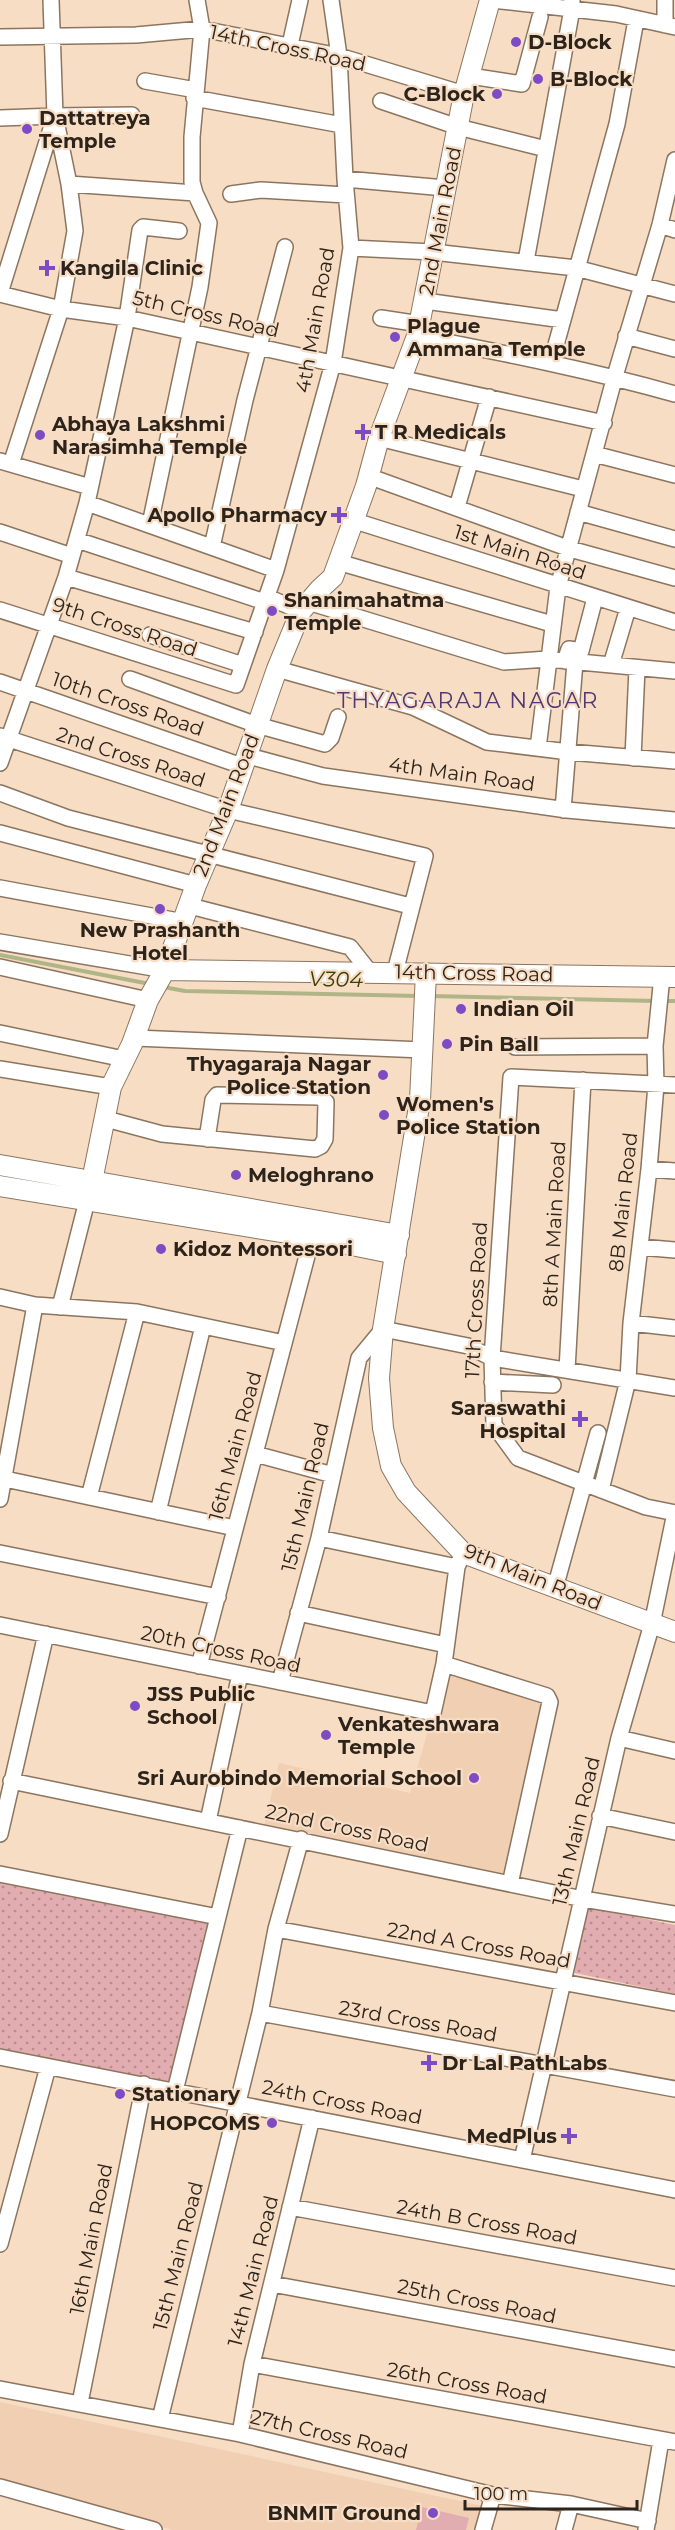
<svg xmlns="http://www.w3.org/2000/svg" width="675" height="2530" viewBox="0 0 675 2530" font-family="Montserrat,sans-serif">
  <defs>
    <pattern id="park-dots" width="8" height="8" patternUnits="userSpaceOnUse" patternTransform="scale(1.5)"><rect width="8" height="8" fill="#e2adb1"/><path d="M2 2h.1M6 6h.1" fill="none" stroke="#b78c8f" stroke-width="1.8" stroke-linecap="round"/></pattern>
  </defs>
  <rect width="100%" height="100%" fill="#f8ddc5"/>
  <path fill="#f0cfb3" d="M444,1664l103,32 -37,188 -248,-50 17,-71 131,30 23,-80z
    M0,2402l483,104 -7,24h-303l-173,-47z"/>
  <path fill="url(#park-dots)" d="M0,1875l209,44 -36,169 -173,-37z
    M584,1906l91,19v69l-105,-22z"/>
  <path fill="#e2adb1" d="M422,2507l47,11 -3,12h-50z"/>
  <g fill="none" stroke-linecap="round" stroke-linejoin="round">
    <path stroke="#afb587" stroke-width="4" d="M0,955l150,29
      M163,987l22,4 234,5
      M430,996l226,5
      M664,1001h11"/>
    <g stroke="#8c755f" stroke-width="18">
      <path id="minor" d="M492,0l124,14 59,13
        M665,25v-25
        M0,37l136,-2 66,-6 137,27 125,38
        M290,45l10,-45
        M470,76l52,8 18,-67
        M145,81l51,9
        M194,98l148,27
        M381,101l77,26 88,22
        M55,116l77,-1
        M0,118l55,-2 -55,177
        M345,179l100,9
        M69,184l126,9
        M231,194l30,-4 85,5
        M660,225l15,5
        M351,248l82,4 143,16 99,26
        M526,261l46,-252v-9
        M0,294l61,15 66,9 477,105
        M425,301l138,19
        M381,318l39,6
        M417,336c86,17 173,34 258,58
        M626,336l49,13
        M551,363l66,-239 19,-104
        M379,438l204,51
        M594,454l81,21
        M0,461l90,26
        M11,464l50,-155 14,-78 -6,-47 -14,-68 -4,-116
        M368,476l202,73 105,29
        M87,503l189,67
        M457,507l32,-110
        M578,512l97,27
        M352,520l323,102
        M150,524l50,-237 9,-64 -14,-30 -3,-11v-45l10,-108 -5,-29
        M0,532l72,24
        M77,540l188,62
        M212,547l33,-147 40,-153
        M338,562l214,62
        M66,577l189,55
        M267,597l34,14
        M308,602l196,60 44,-3 127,12
        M0,610l236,75 40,-115 57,-207 18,-115 -6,-69 -6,-123 -8,-56
        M150,635l93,30
        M565,661l4,-12 12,2 14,-53
        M611,665l17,-57
        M277,669l136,38 74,35 82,10 106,9
        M130,679l127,46 68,19 6,-6 7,-21
        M0,682l242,84
        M0,736l228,74 197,46 -30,116
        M538,748l20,-161 57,-211 45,-151 15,-65
        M245,755l78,21 244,34 108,10
        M633,758l4,-90
        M0,763l66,-186 21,-74 40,-185 13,-88 3,-3 36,4
        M0,793l68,25 342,88
        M563,810l12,-148
        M0,833l196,52
        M0,888l184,34
        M190,906l160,41 19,24
        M0,942l165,28
        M0,967l148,33
        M0,1033l124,26
        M135,1038l288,12
        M515,1047l140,-1
        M0,1069l111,18
        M675,1085l-164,-8 -19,281 2,67 24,33 128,49 29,6
        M106,1119l56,15 153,15 6,-3 4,-7 1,-37 -6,-5 -103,-2 -4,5 -6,39
        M649,1169l26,2
        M640,1247l35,3
        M0,1297l35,8 102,7 147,31
        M60,1307l32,-126
        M631,1323l44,5
        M567,1370l16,-290
        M492,1382l61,3
        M255,1454l78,21
        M5,1479l230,49
        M601,1490l27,-110 3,-57 18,-154 7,-84 -1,-39 7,-70
        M89,1497l48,-185
        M0,1499l35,-194
        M158,1512l45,-186
        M319,1538l138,29
        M0,1553l218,44
        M555,1588l43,-155
        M298,1613l148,32
        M0,1625l433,88 11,-49 13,-97 6,-14
        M444,1664l103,32 3,6 -40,182
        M199,1666l113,-429
        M280,1682l39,-144 40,-180 24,-29 85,17 24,12 183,30
        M619,1738l56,13
        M11,1781l572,118 92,15
        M600,1816l75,16
        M208,1821l32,-147
        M0,1834l46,-200
        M0,1874l218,43
        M276,1929l399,74
        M260,2013l415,76
        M0,2057l675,133
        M175,2091l65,-263
        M522,2160l97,-422 33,-114 23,-111
        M290,2207l385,71
        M0,2244l48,-177
        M272,2284l403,75
        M252,2364l423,78
        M0,2389l240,45 253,61 78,9 77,17
        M80,2403l64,-319
        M160,2419l100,-406 16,-84 25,-90
        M240,2434l12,-70 60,-246
        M0,2487l154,43
        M483,2530l10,-35
        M564,2530l7,-26
        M646,2530l15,-90"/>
    </g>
    <g stroke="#8c755f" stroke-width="22">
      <path id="major" d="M165,970l510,7
        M426,973l-6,127 -37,229 -4,49 4,50 8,38 15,26 57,61 212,79
        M0,1165l399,70
        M92,1181l19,-94 21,-43 16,-44 17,-30 31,-85 32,-75 49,-141 24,-58 19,-22 13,-12 33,-91 13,-48 38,-102 47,-242 26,-94
        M0,1186l312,51 84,17"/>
    </g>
    <use href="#minor" stroke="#fff" stroke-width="15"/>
    <use href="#major" stroke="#fff" stroke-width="20"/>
  </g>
  <g fill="#7d4bc3" stroke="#f8ddc5" stroke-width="2">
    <circle cx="516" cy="42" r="6"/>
    <circle cx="538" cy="79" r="6"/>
    <circle cx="497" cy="94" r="6"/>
    <circle cx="27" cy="129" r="6"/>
    <path d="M44 259h6v6h6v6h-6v6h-6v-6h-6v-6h6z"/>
    <circle cx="395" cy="337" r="6"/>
    <path d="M360 423h6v6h6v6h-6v6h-6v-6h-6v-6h6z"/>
    <circle cx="40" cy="435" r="6"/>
    <path d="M336 506h6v6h6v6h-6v6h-6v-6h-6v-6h6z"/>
    <circle cx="272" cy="611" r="6"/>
    <circle cx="160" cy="909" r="6"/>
    <circle cx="461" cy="1009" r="6"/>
    <circle cx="447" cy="1044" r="6"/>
    <circle cx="383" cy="1075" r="6"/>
    <circle cx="384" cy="1115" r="6"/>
    <circle cx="236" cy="1175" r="6"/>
    <circle cx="161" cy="1249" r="6"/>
    <path d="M577 1410h6v6h6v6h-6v6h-6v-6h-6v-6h6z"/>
    <circle cx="135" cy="1706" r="6"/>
    <circle cx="326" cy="1735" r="6"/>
    <circle cx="474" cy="1778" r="6"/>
    <path d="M426 2054h6v6h6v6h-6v6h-6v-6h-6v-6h6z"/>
    <circle cx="120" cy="2094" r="6"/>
    <circle cx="272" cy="2123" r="6"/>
    <path d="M566 2127h6v6h6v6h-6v6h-6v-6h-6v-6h6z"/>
    <circle cx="433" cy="2513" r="6"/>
  </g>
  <g text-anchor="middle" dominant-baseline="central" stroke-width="4.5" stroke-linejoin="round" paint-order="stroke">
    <g font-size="20" font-weight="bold" fill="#2c231a" stroke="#f8ddc5" text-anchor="start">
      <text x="528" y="42">D-Block</text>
      <text x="550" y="79">B-Block</text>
      <text x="485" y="94" text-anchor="end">C-Block</text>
      <text x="39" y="118">Dattatreya<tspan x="39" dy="23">Temple</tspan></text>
      <text x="60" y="268">Kangila Clinic</text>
      <text x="407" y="326">Plague<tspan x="407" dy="23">Ammana Temple</tspan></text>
      <text x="52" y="424">Abhaya Lakshmi<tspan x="52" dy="23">Narasimha Temple</tspan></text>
      <text x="375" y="432">T R Medicals</text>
      <text x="327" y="515" text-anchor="end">Apollo Pharmacy</text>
      <text x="284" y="600">Shanimahatma<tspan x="284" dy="23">Temple</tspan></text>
      <text x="160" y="930" text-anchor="middle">New Prashanth<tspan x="160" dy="23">Hotel</tspan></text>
      <text x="473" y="1009">Indian Oil</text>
      <text x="459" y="1044">Pin Ball</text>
      <text x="371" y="1064" text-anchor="end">Thyagaraja Nagar<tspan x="371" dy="23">Police Station</tspan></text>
      <text x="396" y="1104">Women's<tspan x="396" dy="23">Police Station</tspan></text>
      <text x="248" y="1175">Meloghrano</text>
      <text x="173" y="1249">Kidoz Montessori</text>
      <text x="566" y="1408" text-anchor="end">Saraswathi<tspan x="566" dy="23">Hospital</tspan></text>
      <text x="147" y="1694">JSS Public<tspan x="147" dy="23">School</tspan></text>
      <text x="338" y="1724">Venkateshwara<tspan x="338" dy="23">Temple</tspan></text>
      <text x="462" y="1778" text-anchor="end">Sri Aurobindo Memorial School</text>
      <text x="442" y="2063">Dr Lal PathLabs</text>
      <text x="132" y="2094">Stationary</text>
      <text x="260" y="2123" text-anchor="end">HOPCOMS</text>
      <text x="557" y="2136" text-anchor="end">MedPlus</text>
      <text x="421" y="2513" text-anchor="end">BNMIT Ground</text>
    </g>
    <g font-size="20" fill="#2c231a" stroke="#f8ddc5">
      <text transform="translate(288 48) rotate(12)">14th Cross Road</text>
      <text transform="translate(440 221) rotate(-79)">2nd Main Road</text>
      <text transform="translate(206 314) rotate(13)">5th Cross Road</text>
      <text transform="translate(315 320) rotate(-80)">4th Main Road</text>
      <text transform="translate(520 552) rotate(18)">1st Main Road</text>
      <text transform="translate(125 627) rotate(18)">9th Cross Road</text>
      <text transform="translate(128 704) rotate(19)">10th Cross Road</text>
      <text transform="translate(131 757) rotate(18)">2nd Cross Road</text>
      <text transform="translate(462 774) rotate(8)">4th Main Road</text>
      <text transform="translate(226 805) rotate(-69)">2nd Main Road</text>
      <text transform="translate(474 973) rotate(1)">14th Cross Road</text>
      <text transform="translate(623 1202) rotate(-84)">8B Main Road</text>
      <text transform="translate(554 1224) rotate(-87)">8th A Main Road</text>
      <text transform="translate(476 1300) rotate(-87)">17th Cross Road</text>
      <text transform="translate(235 1446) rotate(-75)">16th Main Road</text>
      <text transform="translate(305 1497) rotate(-77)">15th Main Road</text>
      <text transform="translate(533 1577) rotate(22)">9th Main Road</text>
      <text transform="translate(221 1649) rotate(12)">20th Cross Road</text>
      <text transform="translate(347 1828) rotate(12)">22nd Cross Road</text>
      <text transform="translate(576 1831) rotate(-77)">13th Main Road</text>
      <text transform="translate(479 1945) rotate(10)">22nd A Cross Road</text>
      <text transform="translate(418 2021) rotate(10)">23rd Cross Road</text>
      <text transform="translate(342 2102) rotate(11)">24th Cross Road</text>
      <text transform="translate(487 2222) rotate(10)">24th B Cross Road</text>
      <text transform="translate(91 2239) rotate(-79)">16th Main Road</text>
      <text transform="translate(178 2256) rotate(-76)">15th Main Road</text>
      <text transform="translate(253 2271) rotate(-76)">14th Main Road</text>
      <text transform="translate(477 2301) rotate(11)">25th Cross Road</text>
      <text transform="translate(467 2383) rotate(10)">26th Cross Road</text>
      <text transform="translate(329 2434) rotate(13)">27th Cross Road</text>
    </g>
    <g font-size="21" font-style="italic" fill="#3c4007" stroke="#f8ddc5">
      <text transform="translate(336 979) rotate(1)">V304</text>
    </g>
    <g font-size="22" letter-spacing="1.5" fill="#4f3874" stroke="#f8ddc5">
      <text x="468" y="700">THYAGARAJA NAGAR</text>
    </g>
  </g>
  <path d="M465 2500v9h172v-9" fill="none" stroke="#2c231a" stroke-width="3"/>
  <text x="474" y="2500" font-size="18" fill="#2c231a" stroke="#f8ddc5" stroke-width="4.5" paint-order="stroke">100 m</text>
</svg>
